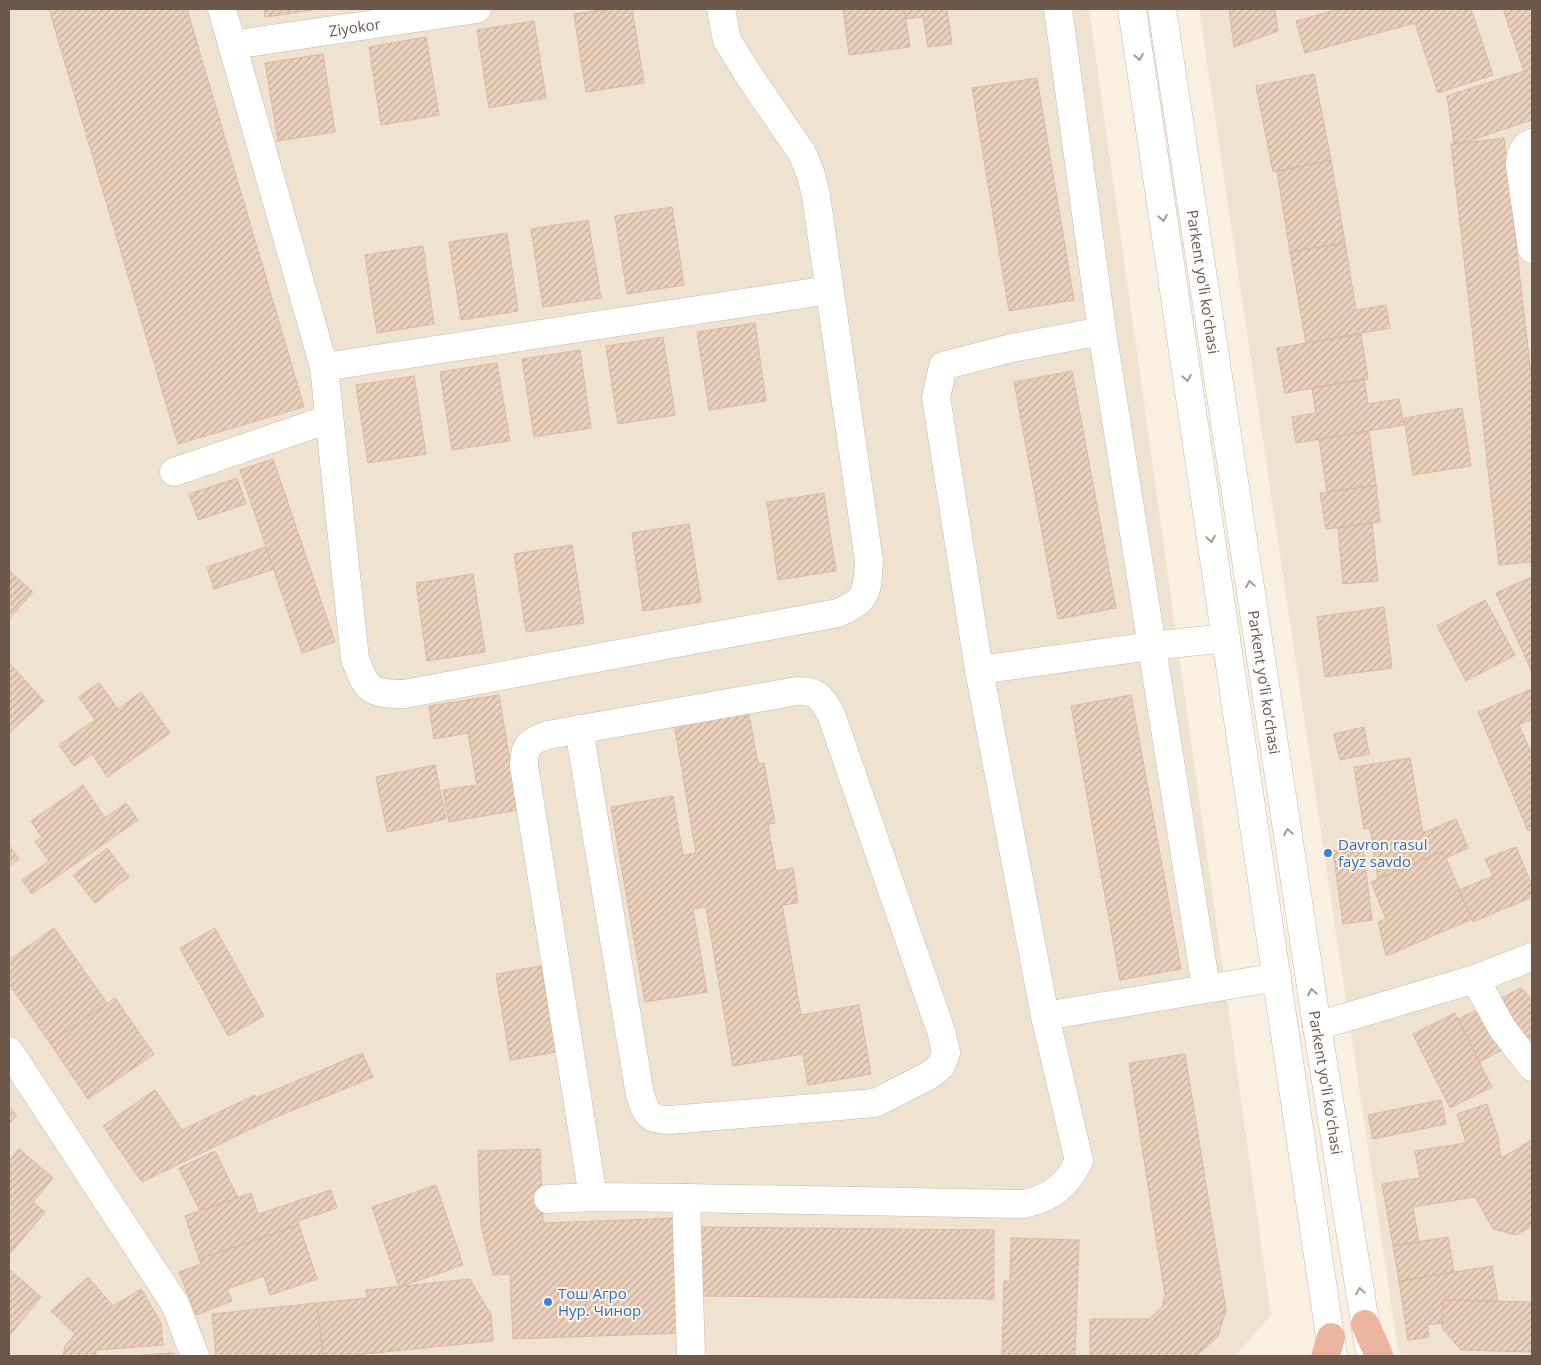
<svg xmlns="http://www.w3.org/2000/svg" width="1541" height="1365" viewBox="0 0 1541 1365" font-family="'Open Sans',sans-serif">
  <defs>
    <pattern id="building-hatch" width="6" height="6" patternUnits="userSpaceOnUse" patternTransform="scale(1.25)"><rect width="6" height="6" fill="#ebd0bc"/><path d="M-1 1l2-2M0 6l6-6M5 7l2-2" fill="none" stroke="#c3ac9b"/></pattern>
  </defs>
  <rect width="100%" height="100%" fill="#f9f0e2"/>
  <path fill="#efe2d1" d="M9,9h1080l182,1306 -36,41h-1226z
    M1199,9h333v1347h-129l-5,-6z"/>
  <path fill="url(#building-hatch)" stroke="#dbb89f" d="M49,9h138l117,398 -126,37z
    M264,9h55l-54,8z
    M609,9h23l12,74 -58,9 -12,-78z
    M843,9h61l6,38 -61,8z
    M904,9h43l5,35 -24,3 -5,-30 -17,2z
    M1229,9h46l3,22 -44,16z
    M1339,9h132l22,66 -55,18 -23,-70 -110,30 -9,-32z
    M1503,9h29v111l-69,23 -9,1 -7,-48 77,-25z
    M534,21l12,77 -57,10 -12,-78z
    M426,37l13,78 -58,10 -12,-78z
    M323,54l12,78 -57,9 -13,-78z
    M1314,74l17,86 -58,12 -17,-86z
    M1037,78l37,222 -65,11 -37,-223z
    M1504,138l28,246v178l-33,3 -48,-421z
    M1331,160l14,83 -55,9 -13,-81z
    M672,207l12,78 -57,9 -12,-78z
    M588,220l13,78 -58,9 -12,-78z
    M507,233l11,78 -57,9 -12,-78z
    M1345,243l11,67 30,-5 4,23 -84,15 -16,-91z
    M423,246l11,78 -57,9 -12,-78z
    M755,323l11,78 -57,9 -12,-78z
    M1361,334l7,45 -83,14 -8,-45z
    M663,337l12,78 -57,9 -12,-78z
    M580,350l11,78 -57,9 -12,-78z
    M497,363l13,78 -58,9 -12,-78z
    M1072,371l44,237 -58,11 -44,-237z
    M414,376l12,78 -58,9 -12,-78z
    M1364,379l4,25 31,-5 5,26 -108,18 -4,-26 24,-4 -4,-25z
    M1462,408l9,58 -58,9 -9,-57z
    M1369,431l7,54 -49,7 -8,-53z
    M273,459l62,183 -33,11 -62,-183z
    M237,478l9,26 -48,16 -9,-26z
    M1376,485l4,37 -54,7 -6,-36z
    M824,493l12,78 -58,9 -11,-78z
    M1372,523l6,58 -35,3 -5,-56z
    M689,524l12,78 -58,9 -11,-78z
    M572,545l12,78 -58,9 -12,-78z
    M266,547l8,22 -60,20 -7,-22z
    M9,570l7,7 -7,8z
    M473,574l12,78 -58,9 -11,-78z
    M16,577l17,15 -24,27v-34z
    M1532,577v95l-36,-79z
    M1485,600l30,55 -49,26 -29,-55z
    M1384,607l8,61 -67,9 -8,-60z
    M9,663l35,38 -35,32z
    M99,683l19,26 23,-17 29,41 -63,44 -15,-23 -18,12 -15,-21 36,-25 -16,-23z
    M1532,689v30l-13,6 13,30v75l-4,1 -50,-119z
    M499,695l19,115 -69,12 -6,-32 34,-5 -9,-52 -34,6 -5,-33z
    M1131,695l50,274 -61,11 -49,-274z
    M747,704l11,60 6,-1 11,60 -7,1 8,47 17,-3 5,35 -16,2 19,110 58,-10 12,69 -63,11 -5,-31 -70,12 -27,-159 -13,2 14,83 -62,10 -34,-195 62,-11 10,59 13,-2 -23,-136z
    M1364,727l5,27 -29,6 -6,-26z
    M1410,758l13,75 33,-14 12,29 -22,10 -3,-7 -65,28 -8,-51 -6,1 -10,-62z
    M435,765l11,54 -59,13 -11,-55z
    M83,785l22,33 21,-15 12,17 -106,74 -10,-14 27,-19 -14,-19 7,-5 -11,-16z
    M9,845l10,14 -10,7z
    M1363,847l9,73 -29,4 -10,-73z
    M1516,847l16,39v11l-59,25 -14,-32 34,-14 -8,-17z
    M107,848l22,29 -34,26 -22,-28z
    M1443,851l29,68 -86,37 -8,-34 8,-3 -15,-37z
    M54,928l53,75 -57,40 -41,-59v-24z
    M215,928l49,88 -36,20 -48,-88z
    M541,966l15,86 -46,8 -14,-86z
    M1521,988l11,12v49l-40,-46z
    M115,998l39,56 -66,45 -38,-56z
    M1483,1007l21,42 -25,13 -21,-43z
    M1455,1013l37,74 -42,21 -37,-74z
    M362,1053l11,24 -106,44 -125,61 -39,-56 52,-36 27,40 73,-35 1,3z
    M1185,1054l41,256 -8,26 -22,20h-106v-37h59l13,-12 3,-12 -36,-232z
    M1441,1100l5,24 -73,15 -5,-24z
    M1487,1104l11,33 3,21 31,-18v86l-16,9 -23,-6 -18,-32 -62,10 6,35 -26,4 -11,-62 38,-6 -5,-27 51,-8 -9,-29z
    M9,1107l8,8 -8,9z
    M19,1149l34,29 -20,24 12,10 -36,43v-94z
    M540,1149l3,74 135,-5 4,115 -169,6 -3,-65 -17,1 -12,-50 -3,-74z
    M215,1151l23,47 -38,13 -21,-43z
    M436,1185l27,80 -64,22 -27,-80z
    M331,1190l6,18 -39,13 1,4 -100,34 -14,-43 66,-23 7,21z
    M299,1225l18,54 -47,16 -6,-19 -37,13 5,12 -36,14 -17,-43 22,-8 -2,-5z
    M699,1227l295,3v69l-296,-3z
    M1448,1237l6,35 -55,9 -6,-35z
    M1011,1238l68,2 -4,116h-73l2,-75h6z
    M1492,1266l6,35 -55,-1 -1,23 -15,2 2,12 -21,3 -9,-59z
    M9,1269l32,28 -32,39z
    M88,1277l25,29 28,-17 20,34 2,22 -67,5v6h-33l2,-10 10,-12 -24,-23z
    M470,1279l21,36 2,26 -148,15h-22l-6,-53 50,-5 -1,-8z
    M1443,1300l89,2v50l-71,-2 -19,-22z
    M317,1303l6,53h-107l-4,-42z
    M174,1353v3h-45z"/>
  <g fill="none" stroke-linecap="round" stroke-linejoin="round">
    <g stroke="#c8b8aa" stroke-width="29">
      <g id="minor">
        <path d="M222,9l102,358 31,292c12,31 14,35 49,35l434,-81c30,-13 29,-21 31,-52l-53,-365 -5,-21 -9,-22 -54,-79 -21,-34 -6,-31"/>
        <path d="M1058,9l44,322 104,657"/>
        <path d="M1132,9l201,1347"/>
        <path id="s1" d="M1162,9l155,1017 52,321"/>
        <path id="s2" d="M232,45l245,-36"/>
        <path d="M1532,143c-10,4 -12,13 -12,23l12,83"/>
        <path d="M324,367l505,-77"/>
        <path d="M174,472l155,-53"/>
        <path d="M979,670l172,-24 75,-8"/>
        <path d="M579,729l61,366c7,19 7,25 30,25l205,-17 55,-28 11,-9 5,-13 -4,-19 -111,-320c-10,-18 -14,-23 -34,-23l-249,44c-19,6 -24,10 -24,31l69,431"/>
        <path d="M1475,979l27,49 30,39"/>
        <path d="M1045,1016l232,-39"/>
        <path d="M1317,1026l158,-47 57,-22"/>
        <path d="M9,1051l166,253 20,52"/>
        <path d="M686,1198l338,6c28,-7 42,-17 55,-43l-34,-145 -66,-346 -43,-273 7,-31 69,-18 90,-17"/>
        <path d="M548,1199l45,-2 93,1 5,158"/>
      </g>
    </g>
    <g stroke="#d6d0cd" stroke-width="29">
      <path id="highway" d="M1365,1324l14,32
        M1326,1356l5,-19"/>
    </g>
    <use href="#minor" stroke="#fff" stroke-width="28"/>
    <use href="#highway" stroke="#ecb59f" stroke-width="28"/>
  </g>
  <defs><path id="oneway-chevron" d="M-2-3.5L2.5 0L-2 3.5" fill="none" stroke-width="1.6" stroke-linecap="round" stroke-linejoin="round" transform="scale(1.25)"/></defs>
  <g stroke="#a79b93">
    <use href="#oneway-chevron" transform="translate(1139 57) rotate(81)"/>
    <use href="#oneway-chevron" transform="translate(1163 218) rotate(81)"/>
    <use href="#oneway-chevron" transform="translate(1187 378) rotate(81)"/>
    <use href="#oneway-chevron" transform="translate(1211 539) rotate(81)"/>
    <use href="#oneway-chevron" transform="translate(1250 584) rotate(-99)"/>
    <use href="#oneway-chevron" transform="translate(1288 832) rotate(-99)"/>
    <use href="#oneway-chevron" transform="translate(1312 992) rotate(-99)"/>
    <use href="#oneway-chevron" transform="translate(1360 1291) rotate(-99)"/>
  </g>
  <g fill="#3f7fe0" stroke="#fcf4e7" stroke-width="2">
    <circle cx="1328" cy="853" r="5"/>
    <circle cx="548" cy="1302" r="5"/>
  </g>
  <g text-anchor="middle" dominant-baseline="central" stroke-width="4" stroke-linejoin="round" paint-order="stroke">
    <g font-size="15" fill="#6d584b" stroke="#fcf4e7">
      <text stroke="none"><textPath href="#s2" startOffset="124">Ziyokor</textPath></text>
      <text stroke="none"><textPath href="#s1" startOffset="276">Parkent yo'li ko'chasi</textPath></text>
      <text stroke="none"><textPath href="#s1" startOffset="681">Parkent yo'li ko'chasi</textPath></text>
      <text stroke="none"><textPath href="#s1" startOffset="1086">Parkent yo'li ko'chasi</textPath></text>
    </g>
    <g font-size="15" fill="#366cbe" stroke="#fcf4e7" text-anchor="start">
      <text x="1338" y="844">Davron rasul<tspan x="1338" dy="17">fayz savdo</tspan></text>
      <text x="558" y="1293">Тош Агро<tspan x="558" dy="17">Нур. Чинор</tspan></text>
    </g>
  </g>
  <rect width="1541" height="1365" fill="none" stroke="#6d584b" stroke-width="20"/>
</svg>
